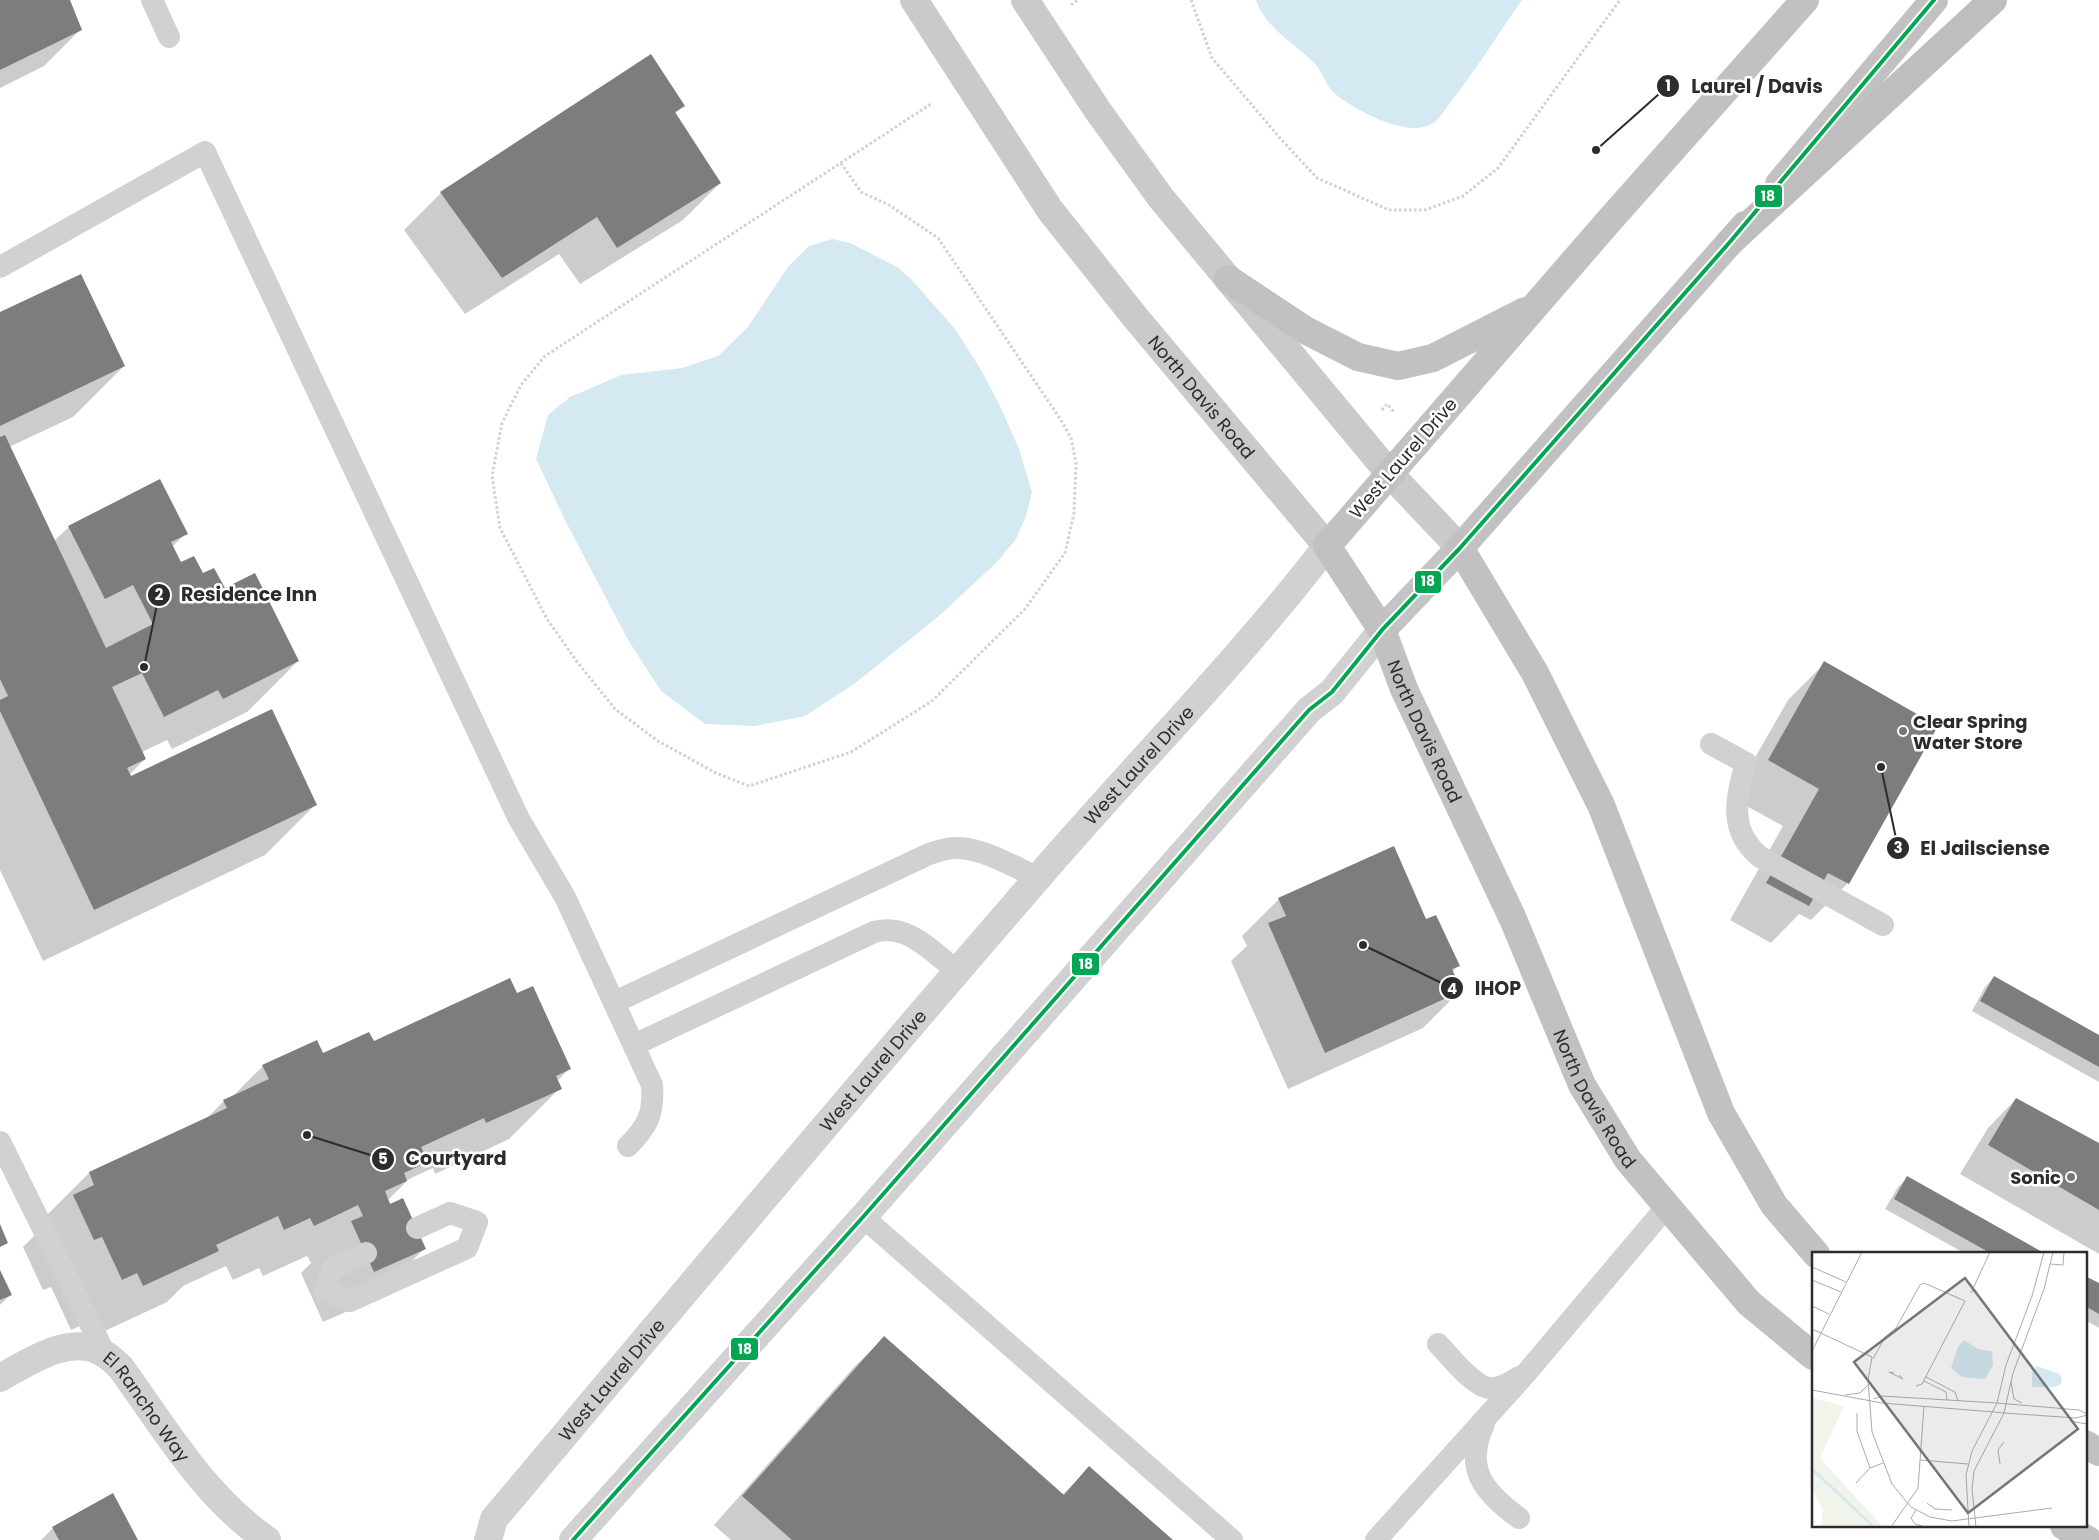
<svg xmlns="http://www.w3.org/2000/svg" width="2099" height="1540" viewBox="0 0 2099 1540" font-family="Poppins,sans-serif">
  <rect width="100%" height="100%" fill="#fff"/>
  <path fill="#d4e9f2" d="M1256,0h266c-24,34 -46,70 -72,103 -5,6 -10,16 -17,20 -24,17 -81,-14 -100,-31 -7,-7 -10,-18 -16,-26 -21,-23 -50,-35 -61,-66z
    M832,239l18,4 47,24 13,11 45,51 25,39 21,40 18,41 13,43 -6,24 -10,23 -19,23 -58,54 -85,68 -49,32 -50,10 -50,-2 -44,-33 -33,-51 -62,-118 -30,-63 12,-44 22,-18 51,-22 61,-7 36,-12 30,-29 40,-60 21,-21z"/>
  <path fill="#0003" d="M0,0h69l12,29 -37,37 -44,22z
    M684,105l-9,9 45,69 -37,37 -103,64 -21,-30 -94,60 -61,-84 37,-37z
    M0,314l124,52 -51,51 -64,30 45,94 15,-14 117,6 -14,14 8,17 22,11 22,15 74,71 -51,51 -75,37 -5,-9 -25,12 3,7 -16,16 1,3 186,26 -51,51 -222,106 -43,-91z
    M1825,663l23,220 -37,37 -12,-6 -28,29 -41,-23 53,-94 -51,-28 56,-98z
    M1279,899l147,22 32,45 -6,6 8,19 -37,37 -135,61 -57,-128 16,-15 -5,-10z
    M1994,977l105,59v46l-127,-71 13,-24z
    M517,995l52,74 -12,12 3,7 -51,51 -74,35 -2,-6 -24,11 -21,21 36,49 -51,51 -50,22 -22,-49 10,-10 -4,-7 -44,20 -4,-8 -26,12 -7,-14 -43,20 -16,16 -75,35 -6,-14 -15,7 -20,-43 -8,3 -20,-43 18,-18 -3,-5 51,-51 116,-53 19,-19 7,-3 32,-32 110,-23z
    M2016,1099l83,46v109l-139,-80 28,-46z
    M1907,1178l136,76h-77l-81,-45 13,-22z
    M0,1273l10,22 -10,10z
    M2085,1277l14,8v43l-14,-8z
    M884,1338l178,157 27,-27 82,72h-440l-17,-15 141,-159z
    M53,1528l84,12h-96z"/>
  <path fill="#7d7d7d" d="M0,0h70l12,30 -82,40z
    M651,54l34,52 -10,6 46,71 -104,65 -20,-31 -95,61 -62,-86z
    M81,274l44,92 -125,60v-114z
    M5,435l101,213 47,-24 -20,-39 -28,14 -37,-73 92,-47 28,55 -17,8 10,20 13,-6 9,17 11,-5 11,20 30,-15 44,88 -76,38 -5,-9 -54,27 -22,-44 -30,14 34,72 -19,9 4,8 141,-67 45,96 -223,105 -94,-199v-11l8,-4 -8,-17v-242z
    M1824,661l114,65 -89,158 -21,-11 -19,33 -43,-23 53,-94 -51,-29z
    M1394,846l32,73 10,-4 24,51 -8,3 10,22 -137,62 -57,-130 18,-7 -8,-18z
    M1994,976l105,59v32l-119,-66z
    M510,978l7,15 16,-7 38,83 -15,7 6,13 -76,34 -2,-5 -63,29 7,15 -24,11 3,8 -22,10 5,13 13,-6 23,51 -52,23 -23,-51 12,-5 -5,-11 -44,21 -4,-8 -26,12 -6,-14 -62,29 3,6 -76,35 -6,-13 -15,7 -20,-43 -8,3 -21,-45 21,-10 -5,-13 138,-64 -4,-8 46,-21 -7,-14 55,-25 6,13 46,-21 5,9z
    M2016,1098l83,45v67l-111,-65z
    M1907,1176l139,78h-54l-98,-55z
    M0,1224l8,19 -8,4z
    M0,1270l12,25 -12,5z
    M2085,1276l14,7v31l-14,-8z
    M884,1336l180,159 25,-29 84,74h-381l-50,-44z
    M113,1493l25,47h-79l-7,-13z"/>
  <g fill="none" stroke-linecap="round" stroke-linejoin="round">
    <path stroke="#d1d1d1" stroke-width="3" stroke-dasharray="2.5 2.5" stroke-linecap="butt" d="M1191,0l21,58 68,80 37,40 72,32h36l38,-14 35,-28 122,-168
      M1071,5l7,-5
      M841,163l20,29 28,13 49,33 123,182 10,18 5,25 -2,50 -9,40 -40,56 -93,92 -81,51 -102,34 -33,-13 -58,-32 -43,-32 -37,-46 -31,-44 -47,-91 -8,-52 10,-53 19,-38 24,-29 386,-252
      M1382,410l5,-6 8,9"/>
    <path stroke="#d1d1d1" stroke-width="22" d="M152,0l17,37
      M0,267l205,-115 314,667 46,78 87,188c2,29 -4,41 -24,61
      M1711,744l35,19c-10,36 -18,67 14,94l123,68
      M615,1002l314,-148c9,-3 17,-6 27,-6 25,-1 59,19 82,30
      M634,1045l240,-113c35,-9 58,20 84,40
      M0,1142l105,212
      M863,1217l369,323
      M366,1253l-32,14 -10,23 26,11 117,-53 10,-26 -27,-9 -33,15
      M1438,1344c12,12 35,43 52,44 11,1 21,-6 29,-11
      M1484,1424c-21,45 0,68 35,94
      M1376,1540l152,-169 140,-166"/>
    <path stroke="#d1d1d1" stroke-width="28" id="s1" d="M0,1378c29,-16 73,-47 106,-23 5,3 10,8 15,13 45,62 82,127 146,172"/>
    <g stroke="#d1d1d1" stroke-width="28">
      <path d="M256,1532l8,8"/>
      <path id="s2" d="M488,1540l6,-21c180,-214 359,-428 542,-639 96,-112 201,-217 291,-334"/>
      <path d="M573,1540l290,-323 446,-507 23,-18 50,-62"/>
    </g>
    <g stroke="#cacaca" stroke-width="28">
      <path id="s3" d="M914,0l136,210 85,107 192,229"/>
      <path d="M1025,0l73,111 63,87 229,276 70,74"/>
    </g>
    <path stroke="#c4c4c4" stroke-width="28" d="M1382,630l78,-82"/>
    <g stroke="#c1c1c1" stroke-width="28">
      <path id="s4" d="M1805,0l-197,222 -281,324 55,84 22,59 109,230 69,166 46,75 121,143 64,53"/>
      <path d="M1779,184l155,-184"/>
      <path d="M1745,225l-285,323 75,125 66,132 120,308 53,92 42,49"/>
      <path d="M1228,279l77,51 53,27 40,9 35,-8 92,-47"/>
      <path d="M2085,1444l14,8"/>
      <path d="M2064,1526l24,14"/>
    </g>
    <path stroke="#bebebe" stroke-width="28" d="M1729,243l264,-243"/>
    <g stroke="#fff" stroke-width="8">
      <path id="bus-1" d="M573,1540l290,-323 446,-507 23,-18 50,-62 78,-82 269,-305 205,-243"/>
    </g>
    <use href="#bus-1" stroke="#00a651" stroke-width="4"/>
  </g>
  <g fill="#767676" stroke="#fff" stroke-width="2">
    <circle cx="1903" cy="731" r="5"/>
    <circle cx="2071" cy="1177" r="5"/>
  </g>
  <g text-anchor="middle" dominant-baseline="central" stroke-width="5" stroke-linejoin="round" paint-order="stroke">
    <g font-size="18" fill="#2c2c2c" stroke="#fff">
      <text stroke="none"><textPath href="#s3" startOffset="491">North Davis Road</textPath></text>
      <text transform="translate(1403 458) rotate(-49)">West Laurel Drive</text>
      <text stroke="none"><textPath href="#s4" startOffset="936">North Davis Road</textPath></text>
      <text stroke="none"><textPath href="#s2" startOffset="1014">West Laurel Drive</textPath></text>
      <text stroke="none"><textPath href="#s2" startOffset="609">West Laurel Drive</textPath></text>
      <text stroke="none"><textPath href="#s4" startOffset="1341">North Davis Road</textPath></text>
      <text stroke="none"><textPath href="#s2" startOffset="204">West Laurel Drive</textPath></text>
      <text stroke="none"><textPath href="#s1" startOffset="181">El Rancho Way</textPath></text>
    </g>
    <g font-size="18" font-weight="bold" fill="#2c2c2c" stroke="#fff" text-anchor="start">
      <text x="1913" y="721">Clear Spring<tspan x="1913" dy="21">Water Store</tspan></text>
      <text x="2061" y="1177" text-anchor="end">Sonic</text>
    </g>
  </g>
  <g transform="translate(1812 1252)">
    <rect width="275" height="275" fill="#fff"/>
    <path d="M0,146l32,8 -24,52 63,69h-62l2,-18 -11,-20z" fill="#f0f4ea"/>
    <path d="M152,88l14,9 14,2 1,14 -8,14 -23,-2 -11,-9 7,-21zM225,114l22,8 3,5 -1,5 -6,3h-23v-16z" fill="#d4e9f2"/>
    <path fill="none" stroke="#d4e9f2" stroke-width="2.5" d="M0,217l60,56 -3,2"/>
    <path fill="none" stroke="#ababab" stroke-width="1" d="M238,12l13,1 1,-13M0,15l34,15M0,28l29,12M159,41l19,-41M0,54l17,8M0,77l60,28 -4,23 4,52 20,52 19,23 19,10 22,4 100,-13M0,99l50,-99M61,107l12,-22 11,-9 24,-43 4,-2 41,18 -43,83 -6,2M82,121l-5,-1 14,7 -4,-4M114,125l29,15 3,9M112,129l22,11 1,8M199,130l3,17 8,4M0,138l70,13 112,9M33,143l15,-2 8,-8M62,147l8,-3 115,7M185,151l9,-38 26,-69 12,-44M182,160l10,1 9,-40 31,-84 9,-37M45,161v18l13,37M258,169l17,3M108,208l48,4M188,212l-2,-14 6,-8M44,231l14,-15 13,-5M115,251l8,6 17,1M104,258l-5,8 4,6 10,3M79,275l27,-39 6,-82M157,275l-3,-52 6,-24 25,-48 82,7 8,4M164,275l-4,-38 2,-18 30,-58 72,5 11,-3"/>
    <path fill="#767676" fill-opacity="0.15" stroke="#767676" stroke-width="2.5" d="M153,26l113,151 -110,84 -114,-151z"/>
    <rect width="275" height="275" fill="none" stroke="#2c2c2c" stroke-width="2.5"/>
  </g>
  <path fill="none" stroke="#2c2c2c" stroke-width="2" d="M1596 150L1668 86M144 667L159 595M1881 767L1898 848M1363 945L1452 988M307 1135L383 1159"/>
  <g fill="#2c2c2c" stroke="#fff" stroke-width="2">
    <circle cx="1596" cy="150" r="5"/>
    <circle cx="144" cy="667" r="5"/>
    <circle cx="1881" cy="767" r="5"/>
    <circle cx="1363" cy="945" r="5"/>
    <circle cx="307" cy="1135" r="5"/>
    <circle cx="1668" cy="86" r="12"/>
    <circle cx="159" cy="595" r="12"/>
    <circle cx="1898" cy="848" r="12"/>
    <circle cx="1452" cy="988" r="12"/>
    <circle cx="383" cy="1159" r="12"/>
  </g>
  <g font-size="15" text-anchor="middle" font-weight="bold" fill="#fff">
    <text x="1668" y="91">1</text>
    <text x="159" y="600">2</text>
    <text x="1898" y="853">3</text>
    <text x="1452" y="994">4</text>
    <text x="383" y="1164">5</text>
  </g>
  <g font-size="19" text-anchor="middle" font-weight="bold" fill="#2c2c2c" stroke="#fff" stroke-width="5" stroke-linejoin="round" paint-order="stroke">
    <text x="1757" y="93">Laurel / Davis</text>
    <text x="249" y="601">Residence Inn</text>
    <text x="1985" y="855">El Jailsciense</text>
    <text x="1498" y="995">IHOP</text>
    <text x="456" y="1165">Courtyard</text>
  </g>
  <g stroke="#fff" stroke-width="2">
    <rect x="1754" y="184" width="29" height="24" rx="5" fill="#00a651"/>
    <rect x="1414" y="570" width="28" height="24" rx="5" fill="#00a651"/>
    <rect x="1071" y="952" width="29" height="24" rx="5" fill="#00a651"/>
    <rect x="730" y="1337" width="29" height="24" rx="5" fill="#00a651"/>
  </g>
  <g font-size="14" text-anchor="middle" font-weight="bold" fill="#fff">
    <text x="1768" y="201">18</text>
    <text x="1428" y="586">18</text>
    <text x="1086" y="969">18</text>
    <text x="745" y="1354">18</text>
  </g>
</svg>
